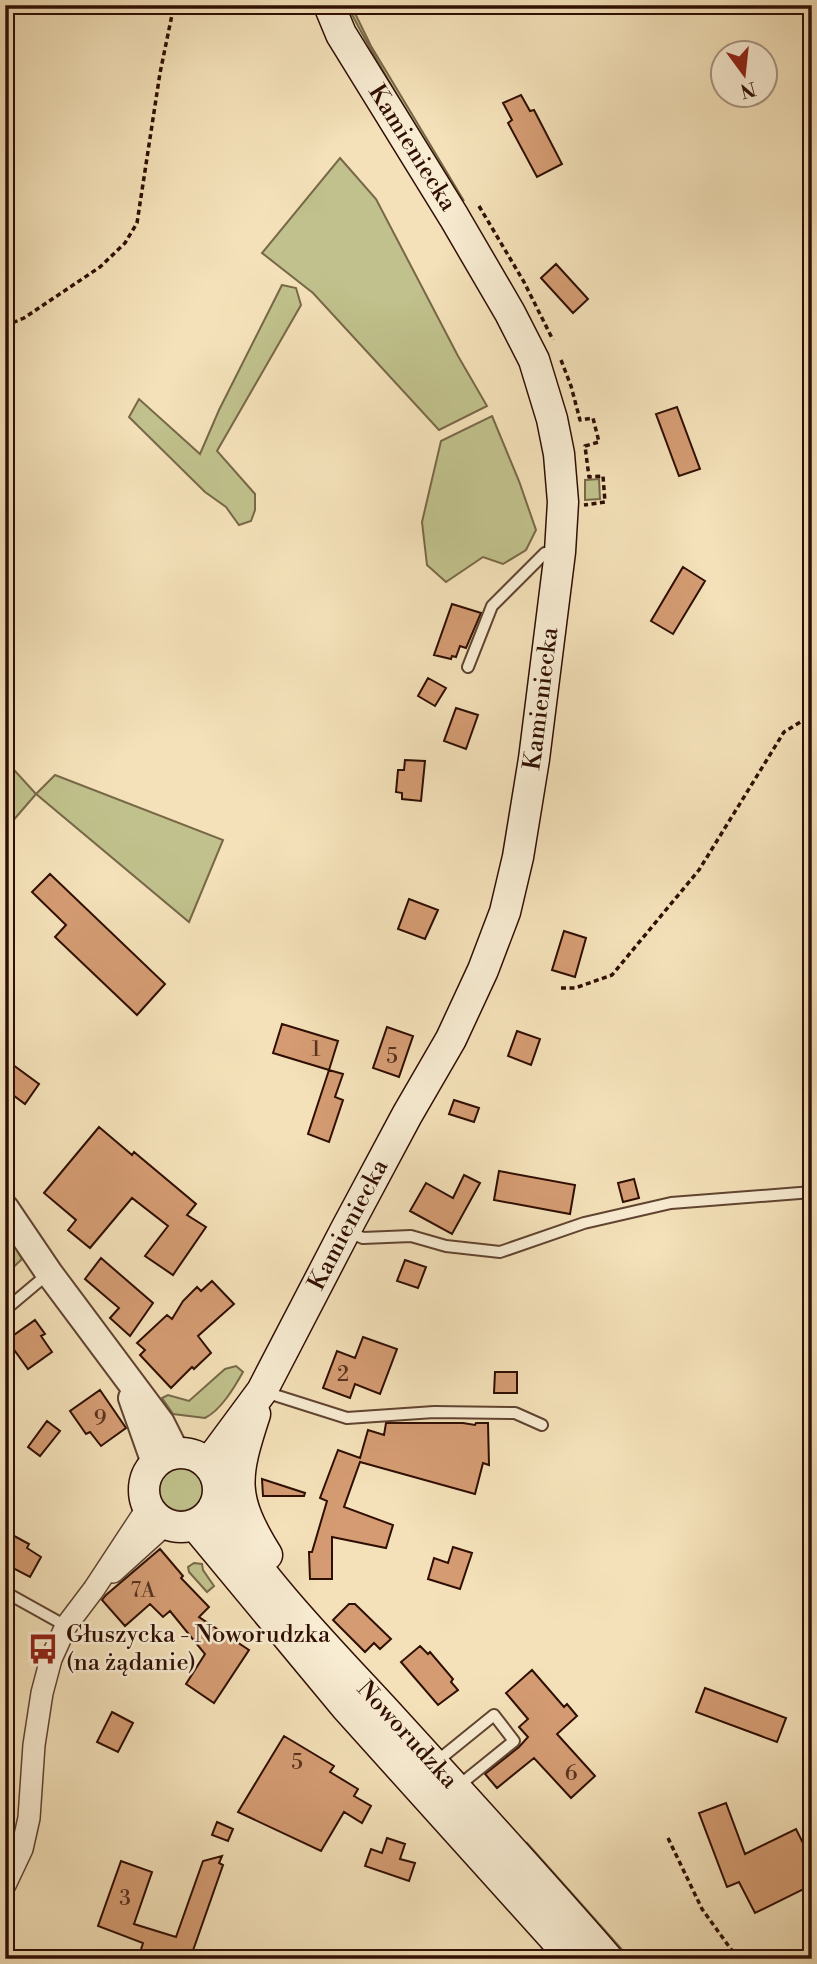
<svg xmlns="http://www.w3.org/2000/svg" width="817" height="1964" viewBox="0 0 817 1964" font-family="'Libre Bodoni',serif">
  <rect width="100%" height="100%" fill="#f4e1b9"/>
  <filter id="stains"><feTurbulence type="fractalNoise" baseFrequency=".00286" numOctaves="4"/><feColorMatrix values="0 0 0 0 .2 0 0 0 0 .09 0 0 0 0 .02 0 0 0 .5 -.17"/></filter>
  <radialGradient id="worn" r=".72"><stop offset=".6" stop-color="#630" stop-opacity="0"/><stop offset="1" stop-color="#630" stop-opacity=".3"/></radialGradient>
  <path fill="#c0c18c" stroke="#786848" stroke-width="2" d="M347,5h4l20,41 93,155 -5,-4c-39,-63 -78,-126 -112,-192z
    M340,158l36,41 82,157 29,50 -48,24 -126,-137 -51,-40z
    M282,285l14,3 5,17 -84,146 38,43v16l-4,11 -12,4 -13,-18 -21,-15 -76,-75 10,-18 61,55 19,-44z
    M492,416l27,65 17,49 -10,20 -23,14 -20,-7 -37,25 -19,-17 -5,-43 19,-81z
    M599,479l1,20 -15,1v-20z
    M5,760l31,34 19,-19 168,65 -34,82 -153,-128 -31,36z
    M5,1230l17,29 -17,16z
    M236,1366l7,6c-9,16 -22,38 -38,46l-32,-4 -11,-16 6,-3 21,6 36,-32z
    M159 1489a22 22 0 1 1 44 0a22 22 0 1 1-44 0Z
    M194,1563l8,1 1,6 11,16 -7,6 -18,-20 -1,-5z
    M527,1843l98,110 5,6h-9l-97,-113z"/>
  <path fill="#d59c73" stroke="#2f0e03" stroke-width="2" d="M521,95l9,16 4,-1 28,54 -25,13 -29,-54 4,-3 -9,-17z
    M556,264l32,35 -15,14 -32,-35z
    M677,407l23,62 -21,7 -23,-62z
    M683,567l22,14 -32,53 -22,-13z
    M452,604l29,9 -15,35 -6,-2 -4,11 -4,-1 -1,3 -17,-4z
    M428,678l18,10 -11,18 -17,-10z
    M456,708l22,7 -12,34 -22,-8z
    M405,760l20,1 -4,40 -19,-2v-6l-6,-1 2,-22h6z
    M50,874l115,110 -28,31 -82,-78 11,-12 -34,-33z
    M409,899l29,11 -13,29 -27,-10z
    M564,931l22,7 -11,39 -23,-7z
    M282,1024l56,17 -9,29 14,4 -8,23 8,3 -14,42 -21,-8 21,-64 -56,-17z
    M387,1027l26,9 -14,41 -26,-9z
    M517,1031l23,8 -9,26 -23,-9z
    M5,1059l34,25 -14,20 -20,-15z
    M454,1100l25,8 -5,14 -25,-8z
    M99,1127l33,28 2,-3 62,52 -9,11 19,12 -33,48 -28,-19 23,-30 -36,-28 -42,50 -22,-18 8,-10 -32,-27z
    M499,1171l76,14 -5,29 -76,-14z
    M464,1175l16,8 -28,51 -42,-23 16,-28 27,15z
    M634,1179l5,19 -16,4 -5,-19z
    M101,1258l52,45 -23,33 -20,-18 9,-10 -34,-29z
    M405,1260l21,7 -8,21 -21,-7z
    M212,1281l22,23 -36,32 13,17 -17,16 -2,-2 -21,21 -31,-33 5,-5 -8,-7 30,-28 5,4 11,-18 14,-14 4,4z
    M35,1320l10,14 -4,2 11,16 -24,17 -21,-29z
    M363,1337l34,12 -17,45 -25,-10 -5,14 -27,-10 14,-37 18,7z
    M495,1372h22v21h-23z
    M100,1390l26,38 -25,18 -11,-14 -4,2 -16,-23z
    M47,1421l13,10 -20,25 -12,-9z
    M386,1423h77l12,2 1,-2h12l1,42 -6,-2 -8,31 -115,-32 -16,45 49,18 -7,23 -54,-11v42h-22l-1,-27h3l15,-51 -7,-3 18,-48 22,8 8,-28 16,5z
    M262,1479l43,14 -1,3h-41z
    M5,1531l24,13 -2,4 14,9 -11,20 -25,-13z
    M453,1547l19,6 -12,36 -32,-10 6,-21 14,5z
    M160,1549l23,27 -2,2 28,29 -10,10 50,33 -35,53 -28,-19 19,-30 -35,-43 -7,6 -13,-13 -25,22 -23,-26 4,-5z
    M349,1604h6l36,35 -11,10 -6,-6 -9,9 -32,-32z
    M420,1646l8,8 2,-2 23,27 -2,3 7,8 -20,15 -37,-43z
    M532,1670l32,37 3,-3 10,12 -20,18 38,42 -24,22 -37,-40 -37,30 -12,-14 34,-27 9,-10 -9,-10 9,-8 -22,-26z
    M705,1688l81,30 -9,24 -81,-30z
    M112,1712l21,11 -15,29 -21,-10z
    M284,1736l50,30 -4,6 28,17 -4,7 17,10 -9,17 -18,-11 -23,39 -83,-39z
    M726,1803l19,51 51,-25 16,32v24l-57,28 -16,-31 -12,5 -28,-74z
    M217,1822l16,7 -5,12 -16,-6z
    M387,1838l18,6 -5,15 15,4 -6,18 -44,-15 6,-17 11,4z
    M222,1856l-3,7 4,2 -33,94h-52l5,-16 -45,-17 23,-65 31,11 -18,52 42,13 27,-76z"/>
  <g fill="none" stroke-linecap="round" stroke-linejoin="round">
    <g stroke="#604330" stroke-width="14">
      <path id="service" d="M468,667l24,-61 53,-53 12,-1
        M348,1232l15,6 48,-2 35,10 54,6 84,-29 87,-20 141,-11
        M5,1310l44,-37
        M265,1392l82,26 87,-6 81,1 27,12
        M5,1592l61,34
        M436,1762l58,-47 20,26 -57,46"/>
    </g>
    <g stroke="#604330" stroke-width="24">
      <path id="minor" d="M113,1572l53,-48
        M5,1885l17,-36 7,-31 5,-73 8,-52 9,-34 15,-33 28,-37 54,-82"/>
    </g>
    <g stroke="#604330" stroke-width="30">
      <path id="tertiary" d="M5,1208l44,65 112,150 15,30
        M132,1398l23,65"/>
    </g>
    <g stroke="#2f0e03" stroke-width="33">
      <g id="secondary">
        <path d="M255,1414c-21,64 -24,83 12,141"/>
        <circle cx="181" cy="1490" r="37"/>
        <path id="s1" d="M208,1464l54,-73 83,-160 62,-116 44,-76 32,-69 22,-58 13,-55 16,-98 26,-207 3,-50 -4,-48 -7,-35 -18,-59 -24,-47 -56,-96 -113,-183 -12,-29"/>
        <path id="s2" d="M214,1507c49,76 113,141 174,207 74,81 148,162 220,245"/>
        <path d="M195,1525l151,182 227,252"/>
      </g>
    </g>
    <path stroke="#2f0e03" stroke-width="3.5" stroke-dasharray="5 3.5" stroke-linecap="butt" d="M479,206l45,76 29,58
      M5,326l19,-8 76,-51 25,-24 12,-20 23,-150 14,-68
      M561,360l10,26 9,34 13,-2 6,24 -14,4 4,31 14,-1 2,26 -21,3
      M5,791l6,6
      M561,988h14l37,-13 87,-105 85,-138 28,-17
      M668,1838l34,71 36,50"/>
    <use href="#service" stroke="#f8ecd2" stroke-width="10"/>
    <use href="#minor" stroke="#f8ecd2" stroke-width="21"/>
    <use href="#tertiary" stroke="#f8ecd2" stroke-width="26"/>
    <use href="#secondary" stroke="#f8ecd2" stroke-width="30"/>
  </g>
  <defs>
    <g id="bus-bare" transform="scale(2.415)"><path d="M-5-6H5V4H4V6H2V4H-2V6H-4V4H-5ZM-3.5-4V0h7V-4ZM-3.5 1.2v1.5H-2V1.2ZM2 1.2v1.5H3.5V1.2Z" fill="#8f2418" stroke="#f8ecd2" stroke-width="2.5" paint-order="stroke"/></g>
  </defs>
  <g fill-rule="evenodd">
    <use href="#bus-bare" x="43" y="1649"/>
  </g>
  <g text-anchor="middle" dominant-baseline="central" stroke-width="5" stroke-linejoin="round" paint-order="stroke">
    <g font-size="21" fill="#58321f">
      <text x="316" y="1050">1</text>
      <text x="392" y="1057">5</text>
      <text x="343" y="1375">2</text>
      <text x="100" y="1419">9</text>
      <text x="143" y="1591">7A</text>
      <text x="297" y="1763">5</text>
      <text x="571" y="1774">6</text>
      <text x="125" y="1899">3</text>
    </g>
    <g font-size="24" fill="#2f0e03" stroke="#f8ecd2">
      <text transform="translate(412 148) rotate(58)">Kamieniecka</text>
      <text stroke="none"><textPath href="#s1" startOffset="845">Kamieniecka</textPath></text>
      <text stroke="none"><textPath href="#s1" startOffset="278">Kamieniecka</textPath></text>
      <text stroke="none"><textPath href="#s2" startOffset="299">Noworudzka</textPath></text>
    </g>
    <g font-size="24" fill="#2f0e03" stroke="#f8ecd2" text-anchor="start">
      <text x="66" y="1635">Głuszycka - Noworudzka<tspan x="66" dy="28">(na żądanie)</tspan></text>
    </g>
  </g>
  <rect width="817" height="1964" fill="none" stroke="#f4e1b9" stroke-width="28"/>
  <rect x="7" y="7" width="803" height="1950" fill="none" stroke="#2f0e03" stroke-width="3.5"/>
  <rect x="14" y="14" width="789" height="1936" fill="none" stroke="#2f0e03" stroke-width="2"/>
  <g transform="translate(744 74) rotate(165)"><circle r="33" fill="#f8ecd2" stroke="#a8937f" stroke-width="2"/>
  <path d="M0-5L12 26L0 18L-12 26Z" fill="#8f2418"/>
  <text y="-10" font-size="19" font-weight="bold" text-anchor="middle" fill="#2f0e03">N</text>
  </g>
  <rect width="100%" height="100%" filter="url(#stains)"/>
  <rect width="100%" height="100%" fill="url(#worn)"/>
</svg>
